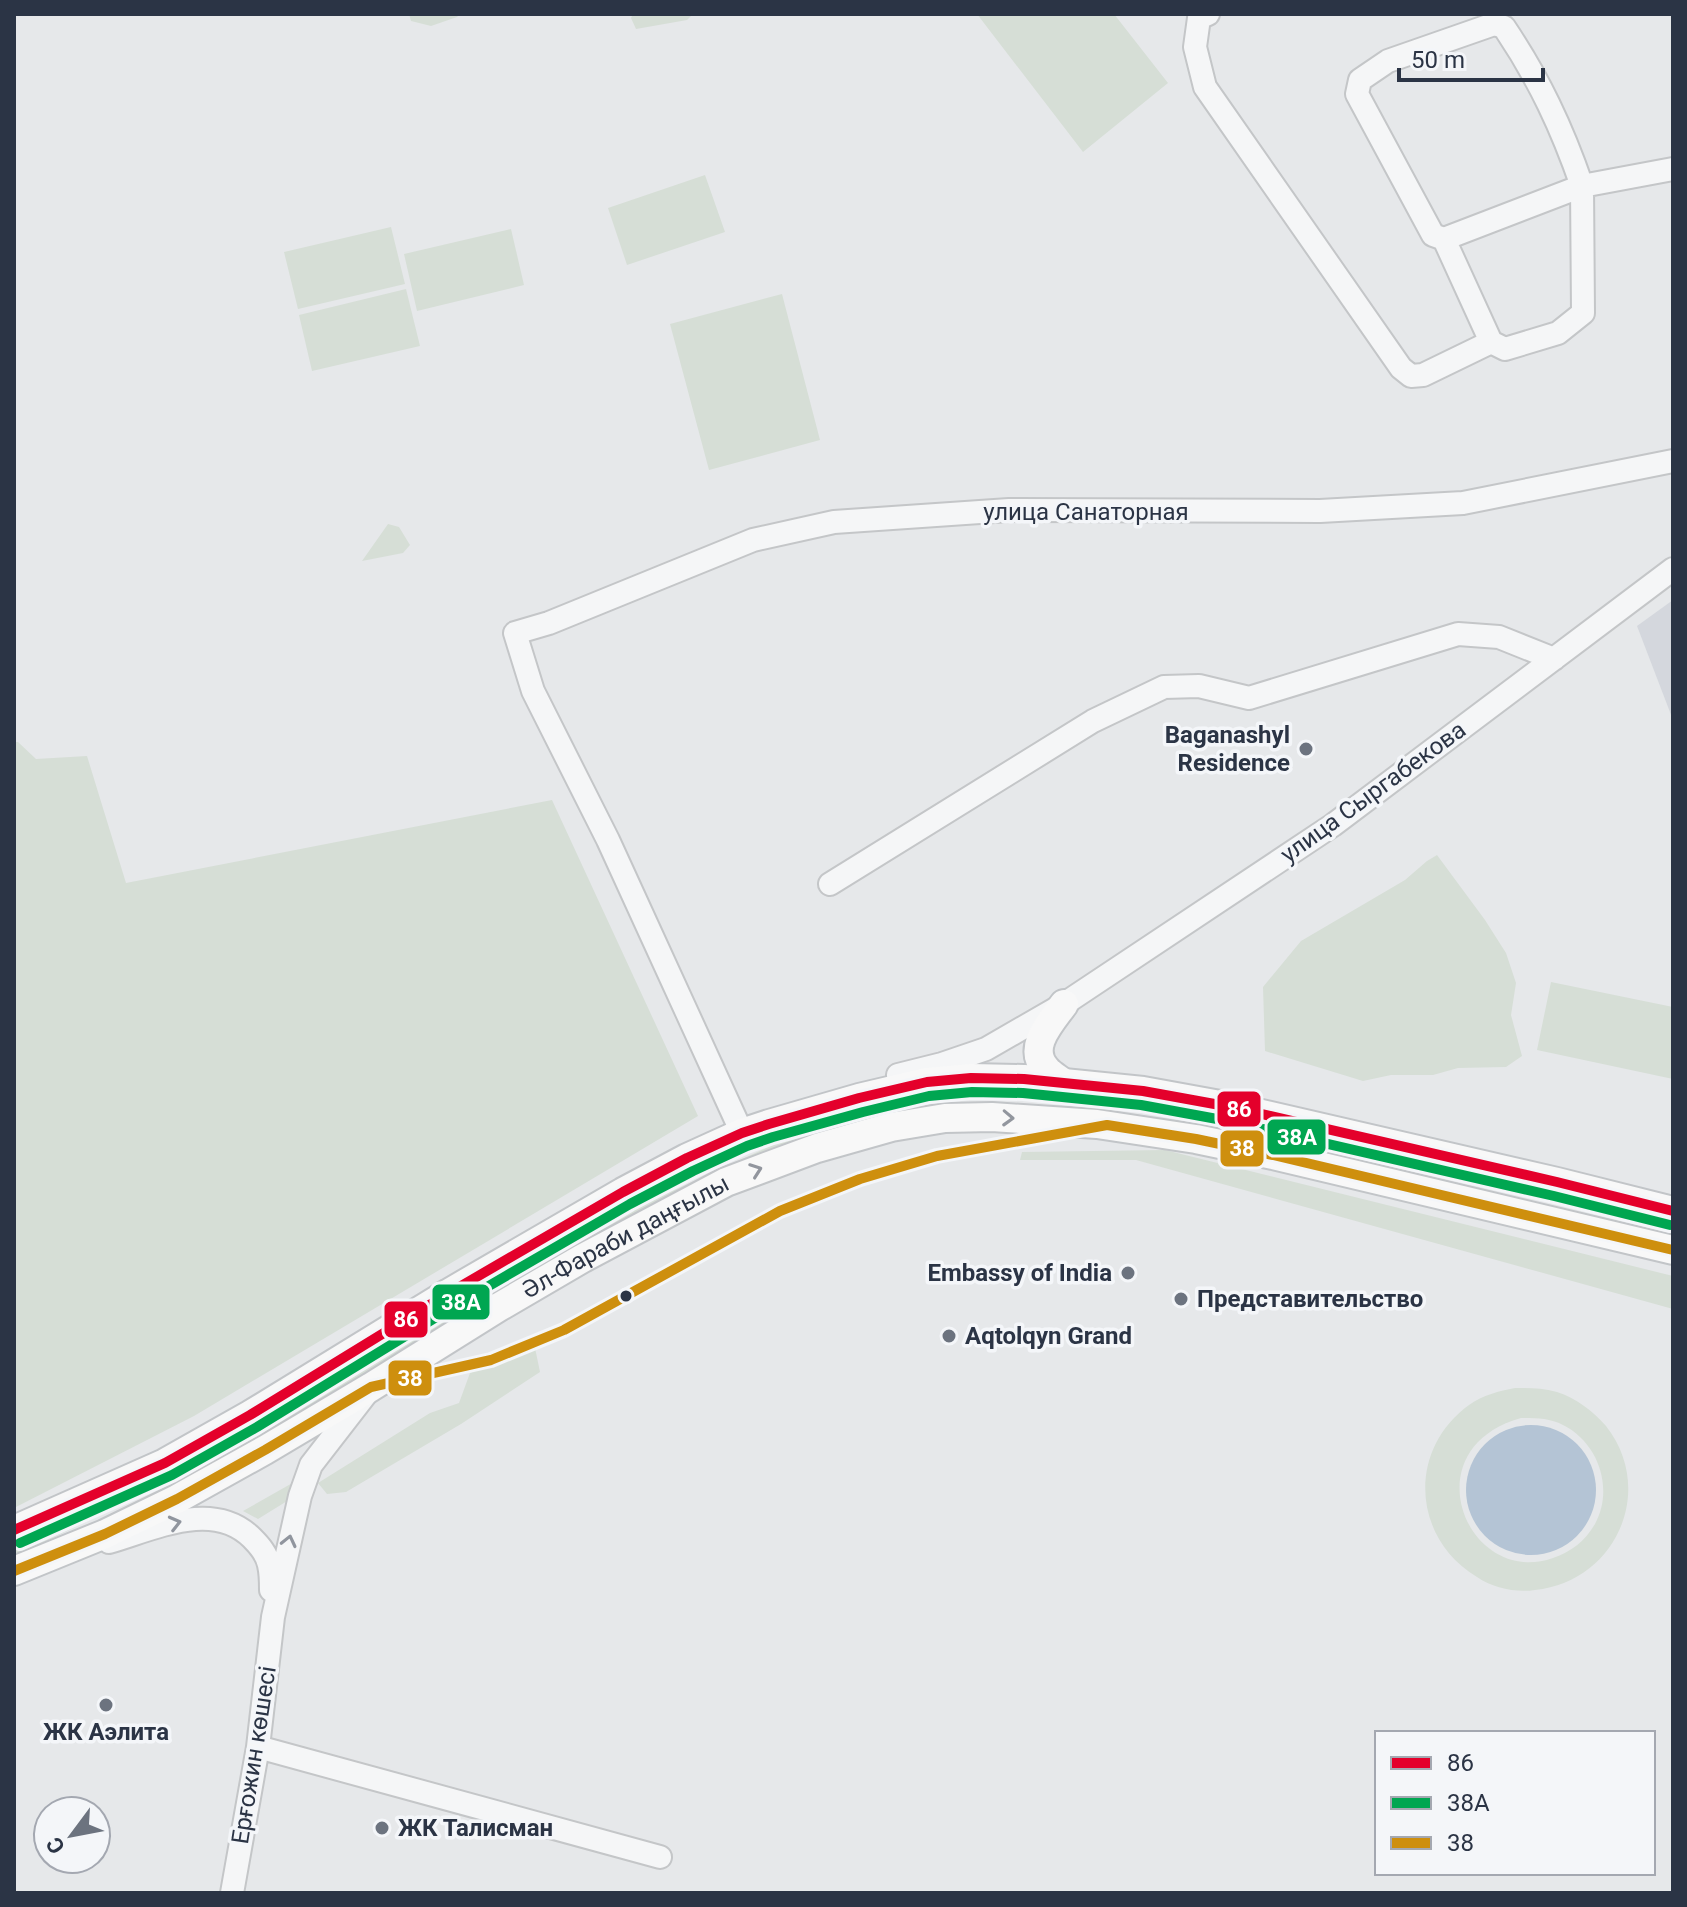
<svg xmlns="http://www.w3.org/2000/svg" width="1687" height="1907" viewBox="0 0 1687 1907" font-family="Roboto,sans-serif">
  <rect width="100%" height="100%" fill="#e6e8ea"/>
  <path fill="#d4d7dd" d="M1673,600v120l-36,-94z"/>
  <path fill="#d6ded6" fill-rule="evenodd" d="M409,14h51l-3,3 -26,9 -20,-5z
    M633,14h60l-6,6 -51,9 -5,-11z
    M977,14h137l54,69 -85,69z
    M705,175l20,57 -98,33 -19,-57z
    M391,227l14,57 -107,25 -14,-57z
    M511,229l13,56 -107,26 -13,-57z
    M406,289l14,57 -108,25 -13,-56z
    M782,294l38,146 -111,30 -39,-146z
    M388,524l11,3 11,18 -7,8 -41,8z
    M14,742h4l18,17 51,-3 39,127 426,-83 146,316 -504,300 -180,92z
    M1437,855l48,65 21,33 10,30 -5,32 11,41 -16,11 -48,1 -25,7h-42l-28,6 -98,-30 -2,-64 38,-46 104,-61 22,-19z
    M1551,982l122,25v72l-136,-29z
    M999,1091l210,18 464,112v9l-246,-64 -220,-50 -149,-17 -58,-2z
    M920,1097l-1,9 -120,35 -172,77 -405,240 -208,98v-13l200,-95 408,-234 177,-81z
    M1165,1150l508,126v33l-537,-149h-116l2,-8z
    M534,1343l6,29 -79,52 -115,68 -19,2 -9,-11 112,-70 29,-10 11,-30z
    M1515,1388c14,0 27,0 42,4 19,6 36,19 49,34 51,65 9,156 -71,164 -19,3 -42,-2 -58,-13 -65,-39 -70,-127 -8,-172 14,-10 30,-14 46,-17zM1521,1418c15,0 29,0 42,7 36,18 51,64 32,99 -10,17 -24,28 -42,34 -86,30 -143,-109 -32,-140z
    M303,1477l-11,21 -34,21 -15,-8z"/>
  <path fill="#b4c4d5" d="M1466 1490a65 65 0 1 1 130 0a65 65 0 1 1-130 0Z"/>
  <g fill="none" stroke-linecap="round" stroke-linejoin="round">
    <g stroke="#c4c6c8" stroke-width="26">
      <path id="minor" d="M1208,14l-9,4 -4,29 10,40 196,281 10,8 12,-1 68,-33
        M1494,24l10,3c35,52 58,101 78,159l-138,53 -11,-4 -76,-141 3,-14 28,-19z
        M1444,239l47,103 14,7 53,-16 25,-20 -1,-127 91,-17
        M830,884l263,-163 71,-34 35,-1 50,12 209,-64 41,3 55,22
        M898,1075l44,-11 44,-15 78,-45 269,-179 340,-256
        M757,1126l-15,7 -134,-293 -75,-149 -18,-58 34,-10 204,-83 81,-18 175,-12 311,1 143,-8 210,-42
        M109,1542c45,-13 104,-43 143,-4 8,8 15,16 17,27 2,8 2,17 2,25
        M258,1747l402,110
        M232,1893l26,-146 15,-130 27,-121 11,-31 55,-71"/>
    </g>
    <g stroke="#c2c5c8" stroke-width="32">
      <g id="major">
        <path d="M1062,1082c-5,-4 -12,-8 -16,-13 -20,-21 5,-47 18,-65"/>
        <path d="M14,1530l151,-67 85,-48 199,-122 174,-101 64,-34 55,-25 27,-9 90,-26 68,-16 44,-4 53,1 119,12 88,16 326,75 116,29"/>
        <path id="s1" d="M14,1571l91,-37 72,-35 88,-49 106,-63 128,-80 84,-49 143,-76 91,-34 74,-21 54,-9 47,-1 105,7 99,15 77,16 400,95"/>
      </g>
    </g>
    <use href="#minor" stroke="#f5f6f7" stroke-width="22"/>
    <use href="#major" stroke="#f8f8f8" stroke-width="28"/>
    <g stroke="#f4f6f9" stroke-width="16">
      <path id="bus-1" d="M14,1530l151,-67 85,-48 199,-122 174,-101 64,-34 55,-25 27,-9 90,-26 68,-16 44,-4 53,1 119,12 88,16 326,75 116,29"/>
    </g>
    <g stroke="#f4f6f9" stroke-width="16">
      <path id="bus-2" d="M20,1543l152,-68 85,-48 199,-122 174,-101 63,-33 54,-25 26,-9 90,-25 66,-16 43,-4 51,1 118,12 87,16 326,75 116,29"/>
    </g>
    <g stroke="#f4f6f9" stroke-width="16">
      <path id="bus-3" d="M14,1571l91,-37 72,-35 88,-49 106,-63 120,-27 73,-30 216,-119 80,-32 77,-23 170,-31 89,14 77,16 400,95"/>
    </g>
    <use href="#bus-1" stroke="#e4002b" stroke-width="10"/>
    <use href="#bus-2" stroke="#00a651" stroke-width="10"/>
    <use href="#bus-3" stroke="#ce8f0e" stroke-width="10"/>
  </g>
  <defs><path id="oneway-chevron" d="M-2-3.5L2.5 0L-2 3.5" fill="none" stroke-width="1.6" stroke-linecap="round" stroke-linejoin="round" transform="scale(2)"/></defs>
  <g stroke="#92969e">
    <use href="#oneway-chevron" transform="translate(1008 1118) rotate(2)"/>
    <use href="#oneway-chevron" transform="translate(756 1170) rotate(-20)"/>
  </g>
  <g stroke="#90959e">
    <use href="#oneway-chevron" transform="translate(175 1523) rotate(-14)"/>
    <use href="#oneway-chevron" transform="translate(289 1541) rotate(-77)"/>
  </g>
  <g fill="#6c737f" stroke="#f4f6f9" stroke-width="3">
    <circle cx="1306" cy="749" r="8"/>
    <circle cx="1128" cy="1273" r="8"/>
    <circle cx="1181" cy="1299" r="8"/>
    <circle cx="949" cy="1336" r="8"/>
    <circle cx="106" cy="1705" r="8"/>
    <circle cx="382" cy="1828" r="8"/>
  </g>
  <circle fill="#2b3445" stroke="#f4f6f9" stroke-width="3" cx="626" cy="1296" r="7"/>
  <g text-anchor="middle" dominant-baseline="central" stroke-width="7" stroke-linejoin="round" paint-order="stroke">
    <g font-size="24" fill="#2b3445" stroke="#f4f6f9">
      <text x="1086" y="512">улица Санаторная</text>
      <text transform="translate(1373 792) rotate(-36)">улица Сыргабекова</text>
      <text stroke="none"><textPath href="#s1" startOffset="698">Әл-Фараби даңғылы</textPath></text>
      <text transform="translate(254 1755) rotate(-81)">Ерғожин көшесі</text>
    </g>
    <g font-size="24" font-weight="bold" fill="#2b3445" stroke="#f4f6f9" text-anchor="start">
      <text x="1290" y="735" text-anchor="end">Baganashyl<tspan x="1290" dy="28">Residence</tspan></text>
      <text x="1112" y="1273" text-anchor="end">Embassy of India</text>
      <text x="1197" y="1299">Представительство</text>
      <text x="965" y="1336">Aqtolqyn Grand</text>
      <text x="106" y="1732" text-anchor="middle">ЖК Аэлита</text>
      <text x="398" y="1828">ЖК Талисман</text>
    </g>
  </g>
  <g stroke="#f4f6f9" stroke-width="3">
    <rect x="1216" y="1090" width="46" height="38" rx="8" fill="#e4002b"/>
    <rect x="1266" y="1118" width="61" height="38" rx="8" fill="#00a651"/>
    <rect x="1219" y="1129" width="46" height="39" rx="8" fill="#ce8f0e"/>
    <rect x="431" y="1283" width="60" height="38" rx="8" fill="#00a651"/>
    <rect x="383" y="1300" width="46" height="39" rx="8" fill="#e4002b"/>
    <rect x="387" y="1359" width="46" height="38" rx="8" fill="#ce8f0e"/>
  </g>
  <g font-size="22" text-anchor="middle" font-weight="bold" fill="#fff">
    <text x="1239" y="1117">86</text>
    <text x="1297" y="1145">38А</text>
    <text x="1242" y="1156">38</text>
    <text x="461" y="1310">38А</text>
    <text x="406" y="1327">86</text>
    <text x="410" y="1386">38</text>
  </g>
  <rect width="1687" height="1907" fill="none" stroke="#2b3445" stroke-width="32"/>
  <rect x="1375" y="1731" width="280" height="144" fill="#f4f6f9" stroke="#a4a8b1" stroke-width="2"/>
  <rect x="1391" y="1757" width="40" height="12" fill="#e4002b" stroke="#a4a8b1" stroke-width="2"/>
  <text x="1447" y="1771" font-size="24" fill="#2b3445">86</text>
  <rect x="1391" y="1797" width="40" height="12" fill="#00a651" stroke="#a4a8b1" stroke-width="2"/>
  <text x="1447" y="1811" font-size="24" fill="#2b3445">38А</text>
  <rect x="1391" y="1837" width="40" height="12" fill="#ce8f0e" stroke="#a4a8b1" stroke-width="2"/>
  <text x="1447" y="1851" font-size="24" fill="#2b3445">38</text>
  <g transform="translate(72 1835) rotate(238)"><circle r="38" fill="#f4f6f9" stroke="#a4a8b1" stroke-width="2"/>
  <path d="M0-6L14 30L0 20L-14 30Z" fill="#6c737f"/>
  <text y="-12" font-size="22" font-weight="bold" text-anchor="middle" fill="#2b3445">С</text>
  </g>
  <path d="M1399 68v12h144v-12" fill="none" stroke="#2b3445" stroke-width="4"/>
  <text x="1411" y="68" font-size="24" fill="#2b3445" stroke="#f4f6f9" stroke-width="6" paint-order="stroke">50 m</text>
</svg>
